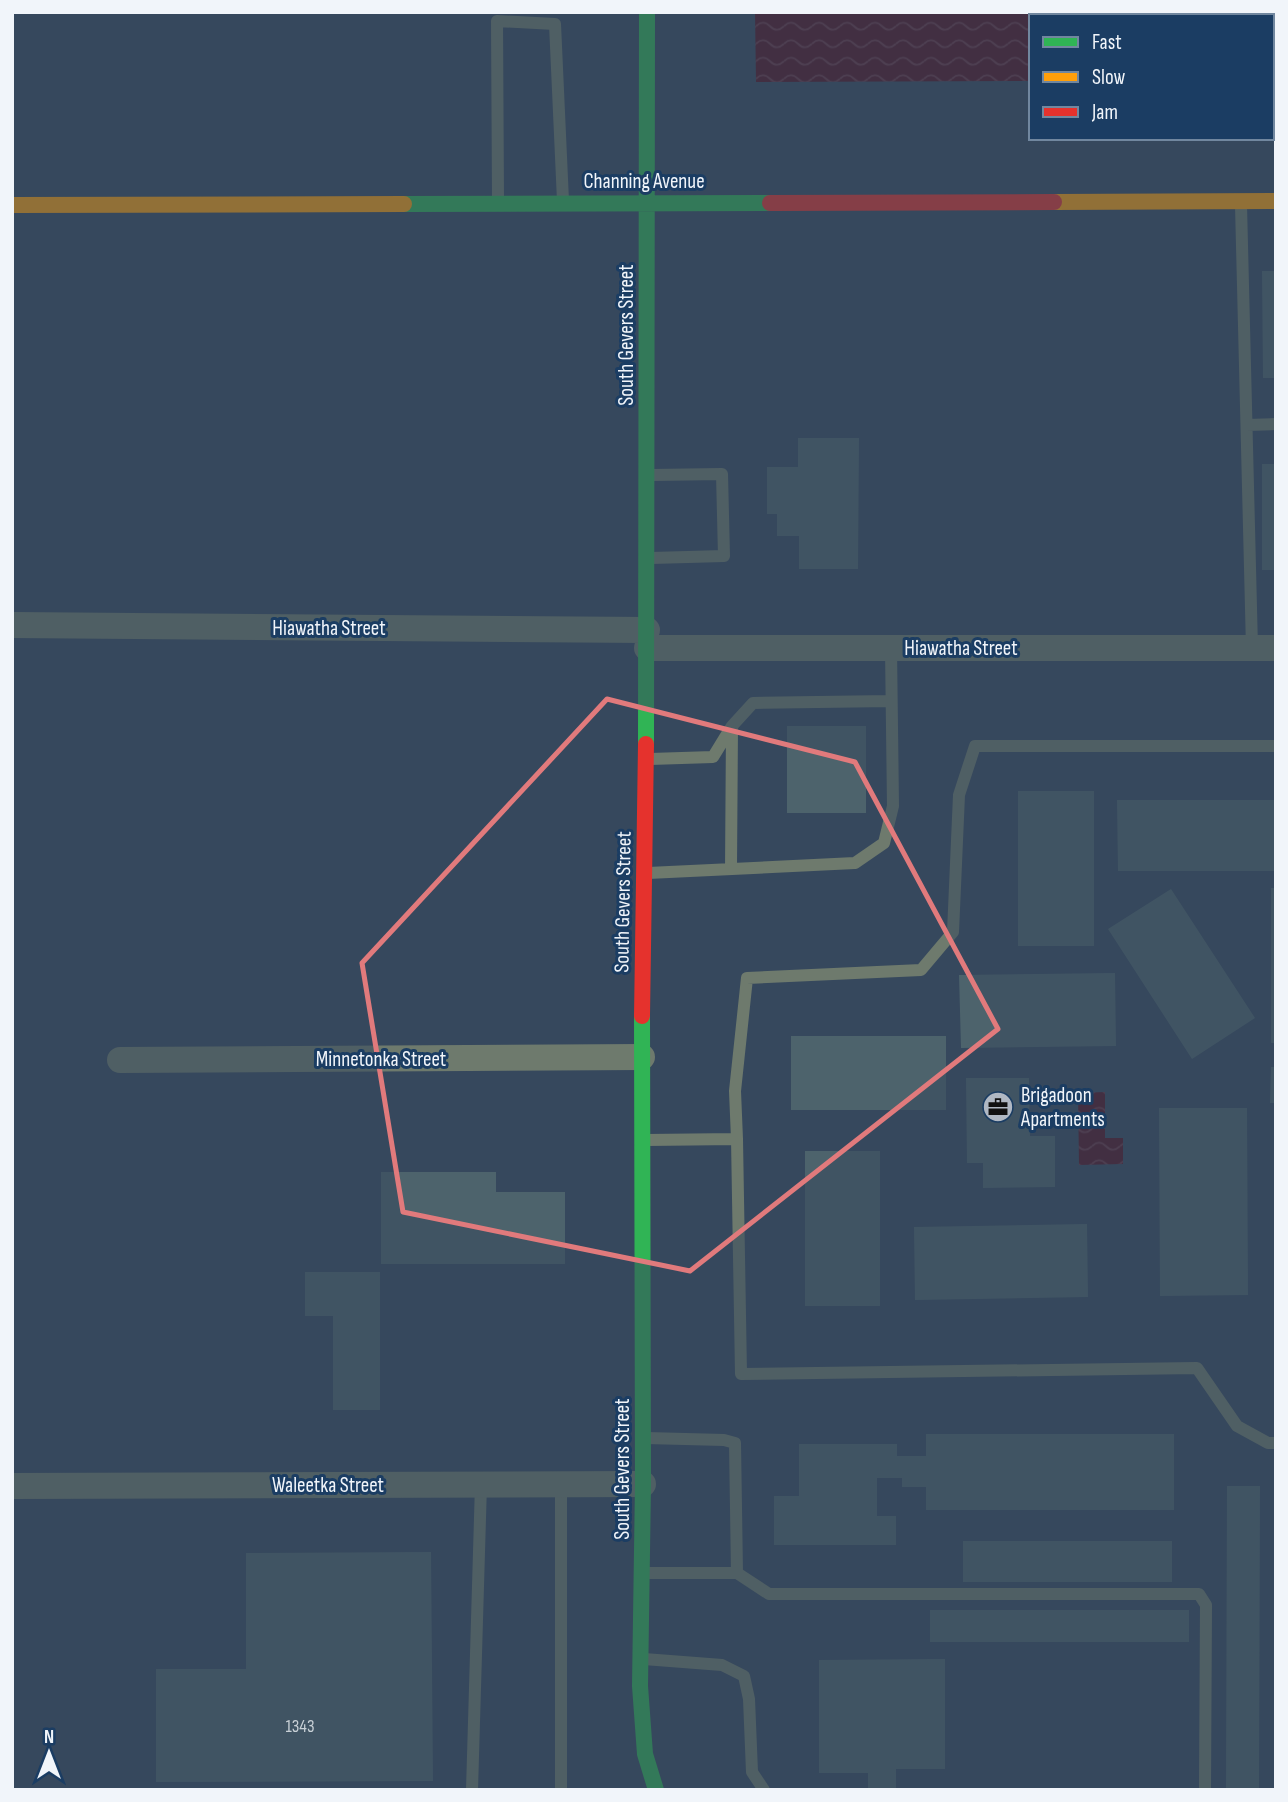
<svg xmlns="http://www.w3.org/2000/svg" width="1288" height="1802" viewBox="0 0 1288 1802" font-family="'Sofia Sans Condensed',sans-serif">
  <defs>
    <pattern id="water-waves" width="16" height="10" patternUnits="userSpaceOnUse" patternTransform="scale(1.75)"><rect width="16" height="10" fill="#501123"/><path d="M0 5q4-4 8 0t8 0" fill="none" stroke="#6a3444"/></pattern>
  </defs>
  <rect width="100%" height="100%" fill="#36485d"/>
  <path fill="url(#water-waves)" d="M755,12h508v4h-232v65l-275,1z
    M1105,1092v46h18v26l-44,1 -1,-72z"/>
  <path fill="#4d636c" d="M1262,271h14v107h-13z
    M798,438h61l-1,131h-59v-33h-22v-22h-10v-47h31z
    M1262,464h14v106h-14z
    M787,726h79v87h-79z
    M1018,791h76v155h-76z
    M1117,800h159v71h-158z
    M1271,888h5v155h-5z
    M1171,889l84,129 -63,41 -84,-130z
    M1115,973l1,73 -155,2 -2,-73z
    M791,1036h155v74h-155z
    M1271,1067h5v36h-6z
    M966,1078h63l1,58h25v51l-72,1v-25h-16z
    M1159,1108h88l1,187 -88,1z
    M805,1151h75v155h-75z
    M381,1172h115v20h69v72h-184z
    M1087,1224l1,73 -173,3 -1,-73z
    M305,1272h75v138h-47v-94h-28z
    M926,1434h248v76h-248v-23h-24v-9h-25v38h19v29h-122v-49h25v-52h98v12h29z
    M1227,1486h33l-1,304h-33z
    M963,1541h209v41h-209z
    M431,1552l2,229 -277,1v-113h90v-116z
    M930,1610h259v32h-259z
    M945,1659v110h-49v21h-28v-17h-49v-113z"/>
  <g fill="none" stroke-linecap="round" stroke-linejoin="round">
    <path stroke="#6e7a6d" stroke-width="12" d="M498,199l-1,-178 58,3 8,177
      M1241,205l11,443
      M1247,425l29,-1
      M651,558l73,-2 -2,-82 -70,1
      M1276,746h-301l-16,49 -6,137 -32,38 -174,8 -12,113 2,48 4,235 456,-6 40,58 31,17h8
      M650,759l63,-2 19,-31 21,-23 138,-2
      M731,869l1,-142
      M648,873l207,-10 29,-20 9,-37 -2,-158
      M646,1140l91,-1
      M646,1573h91l-2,-130 -11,-3 -78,-2
      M737,1573l32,21h430l7,11 -1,185
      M644,1659l78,6 22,11 5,23 3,73 12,18
      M472,1790l9,-306
      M561,1790v-306"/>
    <path stroke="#6e7a6d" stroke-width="26" d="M12,625l635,5
      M647,648h629
      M120,1060l522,-3
      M12,1486l631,-2"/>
    <path stroke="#30b455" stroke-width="16" d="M404,204l366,-1
      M646,744l1,-732
      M642,1016l1,468 -3,202 5,68 11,36"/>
    <path stroke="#ff9f0a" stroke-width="16" d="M1054,202l222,-1
      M12,205l392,-1"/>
    <path stroke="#e5322d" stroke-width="16" d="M770,203l284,-1
      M642,1016l4,-272"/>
  </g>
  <path d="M0 0H1288V1802H0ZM607,699l248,63 143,267 -308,242 -287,-59 -41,-249z" fill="#36485d" fill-opacity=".55" fill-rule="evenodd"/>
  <path fill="none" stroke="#e17a7c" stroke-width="5" stroke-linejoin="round" d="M607,699l248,63 143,267 -308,242 -287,-59 -41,-249z"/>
  <defs>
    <g id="office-disc" transform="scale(1.575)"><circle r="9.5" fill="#b0b8c3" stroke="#1b3d63"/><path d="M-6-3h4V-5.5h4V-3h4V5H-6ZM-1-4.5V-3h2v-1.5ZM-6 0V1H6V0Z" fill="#111"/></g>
  </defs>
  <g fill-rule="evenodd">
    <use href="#office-disc" x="998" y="1107"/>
  </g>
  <g text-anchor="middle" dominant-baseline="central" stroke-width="6" stroke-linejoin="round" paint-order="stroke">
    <g font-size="18" fill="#c8d0d6">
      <text x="300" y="1726">1343</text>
    </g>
    <g font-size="21" fill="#f1f5fa" stroke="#1b3d63">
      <text x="644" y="181">Channing Avenue</text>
      <text transform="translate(626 335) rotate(-90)">South Gevers Street</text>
      <text x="329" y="628">Hiawatha Street</text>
      <text x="961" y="648">Hiawatha Street</text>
      <text transform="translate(623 902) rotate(-89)">South Gevers Street</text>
      <text x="381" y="1059">Minnetonka Street</text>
      <text transform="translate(622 1469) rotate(-90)">South Gevers Street</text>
      <text x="328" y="1485">Waleetka Street</text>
    </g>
    <g font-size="21" fill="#f1f5fa" stroke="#1b3d63" text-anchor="start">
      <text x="1021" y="1095">Brigadoon<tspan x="1021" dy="24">Apartments</tspan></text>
    </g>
  </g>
  <rect width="1288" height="1802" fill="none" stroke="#f1f5fa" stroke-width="28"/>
  <rect x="1029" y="14" width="245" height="126" fill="#1b3d63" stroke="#71879f" stroke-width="2"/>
  <rect x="1043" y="37" width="35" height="10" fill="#30b455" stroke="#71879f" stroke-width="2"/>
  <text x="1092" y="49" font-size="21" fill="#f1f5fa">Fast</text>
  <rect x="1043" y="72" width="35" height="10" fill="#ff9f0a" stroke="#71879f" stroke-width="2"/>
  <text x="1092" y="84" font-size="21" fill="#f1f5fa">Slow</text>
  <rect x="1043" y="107" width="35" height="10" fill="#e5322d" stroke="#71879f" stroke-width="2"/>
  <text x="1092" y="119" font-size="21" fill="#f1f5fa">Jam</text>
  <g transform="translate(49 1753)" stroke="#1b3d63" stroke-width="5" paint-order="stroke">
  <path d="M0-5L12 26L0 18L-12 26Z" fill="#f1f5fa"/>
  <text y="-10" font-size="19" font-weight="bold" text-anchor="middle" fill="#f1f5fa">N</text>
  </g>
</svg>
